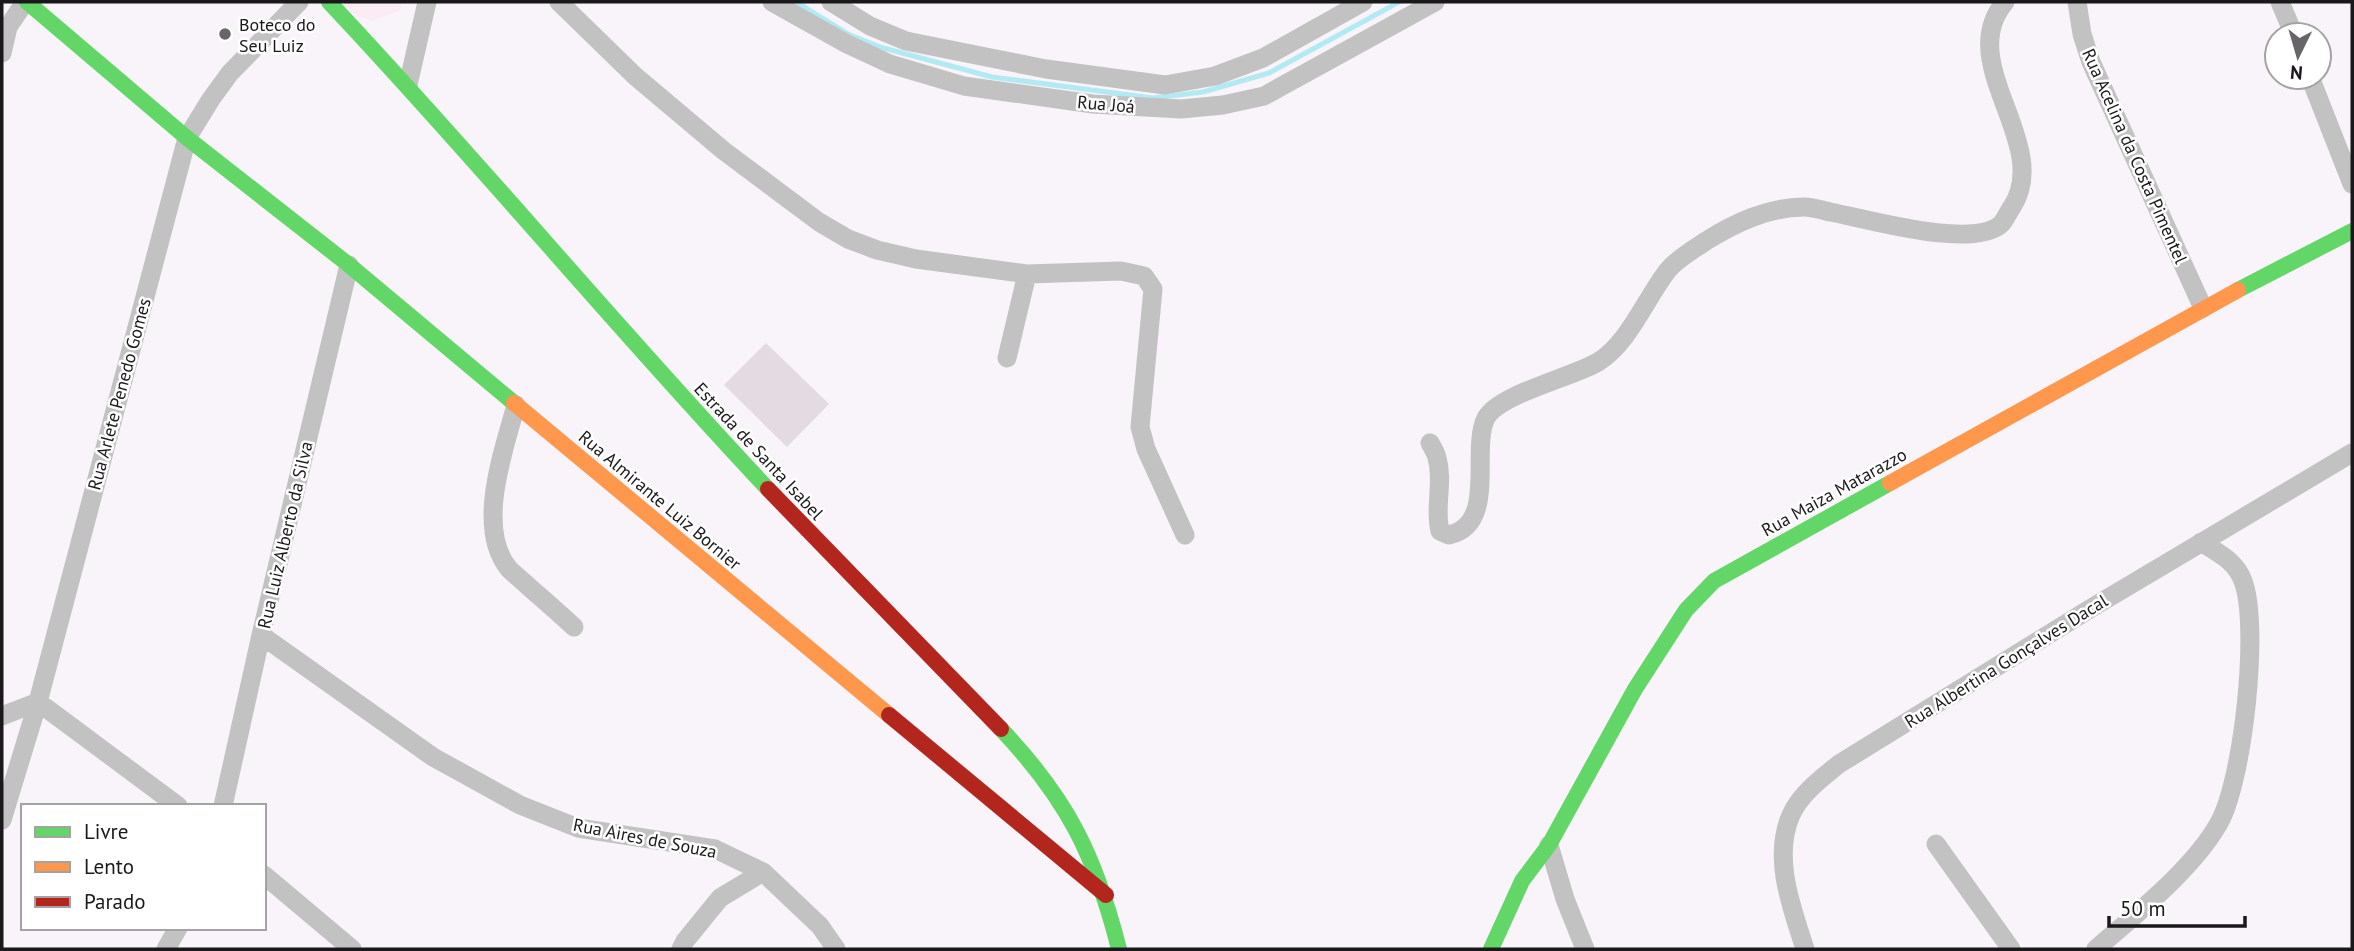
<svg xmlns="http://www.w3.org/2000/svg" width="2354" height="951" viewBox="0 0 2354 951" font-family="'PT Sans',sans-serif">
  <rect width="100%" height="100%" fill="#f8f4f9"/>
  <path fill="#faebf5" d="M342,2h60l-3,9 -27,10 -19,-7z"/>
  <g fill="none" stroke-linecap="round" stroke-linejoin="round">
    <path stroke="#b2eaf4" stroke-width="5" d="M796,2l52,32 32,13 112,30 161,21 50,-6 66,-19 130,-71"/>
  </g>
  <path fill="#e4dbe2" d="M766,343l63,61 -42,43 -63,-62z"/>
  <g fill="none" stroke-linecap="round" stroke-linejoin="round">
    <path stroke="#c2c2c2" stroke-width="19" d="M559,2l76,74 89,75 95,71 29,17 29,11 39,9 111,15 94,-3 23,5 9,13 -13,138 6,22 39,86
      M772,2l75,42 43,20 74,22 129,18 88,5 42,-4 41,-9 171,-94
      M831,2l39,24 36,15 140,28 119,16 50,-9 48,-18 100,-56
      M2077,2l5,32 9,28 112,246
      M2280,2l14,33
      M2,32l6,-5 17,-25
      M2,53l6,-26
      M2310,77l42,107
      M408,85l19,-83
      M1007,358l20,-84
      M516,405c-12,45 -41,123 -7,164 6,6 14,12 20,18 15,13 30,26 45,40
      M1430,443c3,5 6,10 7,15 7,24 -3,49 3,73l9,4c49,-11 21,-85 37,-117 13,-24 87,-41 112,-56 31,-19 48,-64 70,-92 9,-11 26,-21 38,-29 29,-18 62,-34 98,-34 8,0 18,3 26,5 38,7 139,37 170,13 5,-4 8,-13 12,-18 41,-63 -59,-144 -7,-205
      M261,635l172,122 87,48 58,23 137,21 48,23 57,54 16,23
      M2,716l36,-14 140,104
      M223,806l38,-171 88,-370
      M2,820l36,-118 149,-564 24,-39 19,-26 69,-71
      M1936,844l75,105
      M1549,845l16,54 20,50
      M264,875l88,74
      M166,949l12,-21
      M681,949l4,-8 35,-43 43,-26
      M1805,949c-13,-41 -33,-91 -14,-134 9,-21 31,-37 48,-51l254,-157 259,-154
      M2096,949c39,-34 98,-81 123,-126 24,-42 41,-197 24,-242 -7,-20 -25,-28 -42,-39"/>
    <path stroke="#63d668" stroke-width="16" d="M27,2l160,136 162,127 165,138
      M329,2c150,159 289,328 439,487
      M2238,290l114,-59
      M1001,729c67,71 94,126 118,220
      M1491,949l31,-68 27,-36 86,-156 51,-79 28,-29 176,-98"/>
    <path stroke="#ff974d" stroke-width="16" d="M514,403l375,312
      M1890,483l348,-193"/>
    <path stroke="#b3261e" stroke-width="16" d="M768,489l233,240
      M889,715l217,180"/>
  </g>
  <circle fill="#686568" stroke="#fff" stroke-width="2.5" cx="225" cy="34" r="7"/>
  <g text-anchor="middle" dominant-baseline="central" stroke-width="5" stroke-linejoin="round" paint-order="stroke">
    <g font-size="18" fill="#1a181a" stroke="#fff" text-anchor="start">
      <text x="239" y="24">Boteco do<tspan x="239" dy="21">Seu Luiz</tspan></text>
    </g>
    <g font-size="18" fill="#1a181a" stroke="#fff">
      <text transform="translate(1106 104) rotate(5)">Rua Joá</text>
      <text transform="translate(2135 156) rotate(66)">Rua Acelina da Costa Pimentel</text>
      <text transform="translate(119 394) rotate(-75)">Rua Arlete Penedo Gomes</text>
      <text transform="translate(759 451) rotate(47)">Estrada de Santa Isabel</text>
      <text transform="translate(1834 492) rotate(-29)">Rua Maiza Matarazzo</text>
      <text transform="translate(660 500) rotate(40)">Rua Almirante Luiz Bornier</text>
      <text transform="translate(285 535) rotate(-77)">Rua Luiz Alberto da Silva</text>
      <text transform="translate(2006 661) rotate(-32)">Rua Albertina Gonçalves Dacal</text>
      <text transform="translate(645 838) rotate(11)">Rua Aires de Souza</text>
    </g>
  </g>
  <rect width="2354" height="951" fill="none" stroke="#1a181a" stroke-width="7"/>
  <rect x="21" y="804" width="245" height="126" fill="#ffffff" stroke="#a3a3a3" stroke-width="2"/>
  <rect x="35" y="827" width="35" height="10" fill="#63d668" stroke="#a3a3a3" stroke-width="2"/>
  <text x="84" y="839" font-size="21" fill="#1a181a">Livre</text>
  <rect x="35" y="862" width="35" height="10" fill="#ff974d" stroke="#a3a3a3" stroke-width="2"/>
  <text x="84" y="874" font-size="21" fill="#1a181a">Lento</text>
  <rect x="35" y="897" width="35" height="10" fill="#b3261e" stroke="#a3a3a3" stroke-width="2"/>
  <text x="84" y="909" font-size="21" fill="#1a181a">Parado</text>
  <g transform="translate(2298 56) rotate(185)"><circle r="33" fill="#ffffff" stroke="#a3a3a3" stroke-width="2"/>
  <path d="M0-5L12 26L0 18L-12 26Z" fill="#686568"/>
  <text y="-10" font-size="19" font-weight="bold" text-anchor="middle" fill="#1a181a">N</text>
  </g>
  <path d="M2109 916v10h136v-10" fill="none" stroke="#1a181a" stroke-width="3.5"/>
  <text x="2120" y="916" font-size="21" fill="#1a181a" stroke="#ffffff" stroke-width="5" paint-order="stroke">50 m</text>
</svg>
